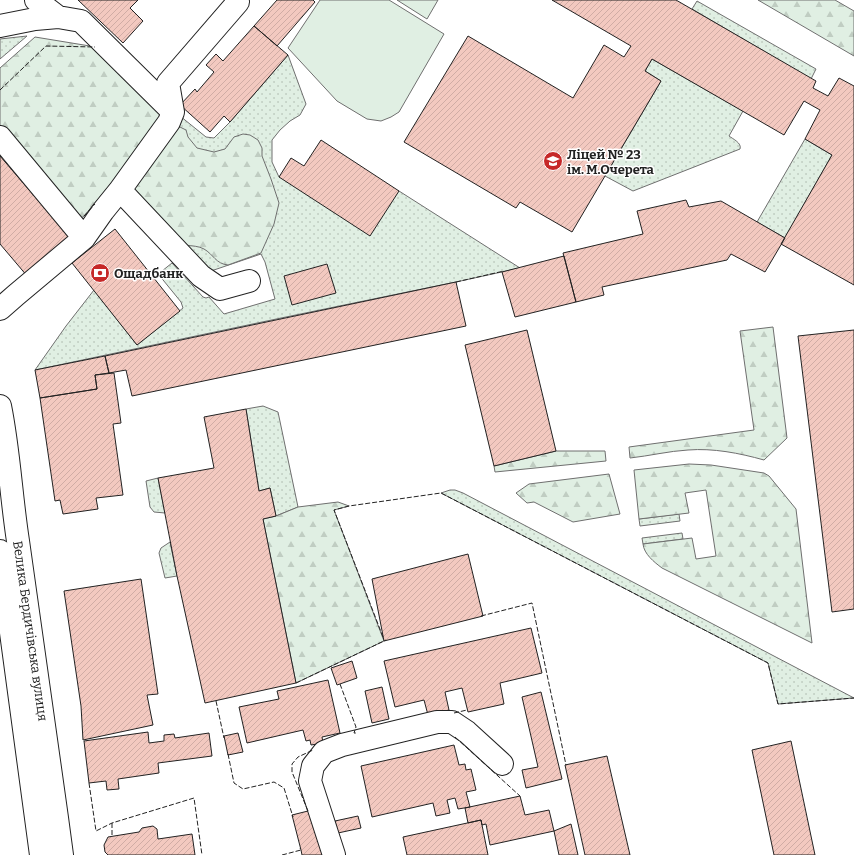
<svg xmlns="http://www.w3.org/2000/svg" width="854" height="855" viewBox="0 0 854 855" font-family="Bitter,serif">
  <defs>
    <pattern id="grass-dots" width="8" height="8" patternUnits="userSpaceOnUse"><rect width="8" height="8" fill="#e0efe3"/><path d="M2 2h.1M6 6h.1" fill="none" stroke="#c0cdc2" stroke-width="1.8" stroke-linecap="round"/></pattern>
    <pattern id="forest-firs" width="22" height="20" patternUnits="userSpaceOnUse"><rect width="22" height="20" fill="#e0efe3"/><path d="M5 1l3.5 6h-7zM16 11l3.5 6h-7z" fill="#c0cdc2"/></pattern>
    <pattern id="building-hatch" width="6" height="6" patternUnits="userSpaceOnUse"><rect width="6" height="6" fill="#f3c9c0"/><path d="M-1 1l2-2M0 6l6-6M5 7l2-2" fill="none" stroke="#d0aca5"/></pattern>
  </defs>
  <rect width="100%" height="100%" fill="#fff"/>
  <path fill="url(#grass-dots)" stroke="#6f6f6f" d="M697,1l119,68 -5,10 -119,-70z
    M27,36l-27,23v-20z
    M288,55l18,49 -6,11 -10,6 -10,9 -8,10v22l7,15 120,14 121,77 -64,14 -175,36 -246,52 31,-44 28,-36 43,55 46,-37 -2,-6 -22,-27 3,-4 10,-8 31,34 3,1 3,-1 15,17 51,-15 -10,-37 -4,-8 -50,17 -78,-81 47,-74 26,21 8,1 16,-16z
    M652,59l91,52 -14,25c4,3 13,7 11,13l-107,42 -28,-15 56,-95 -16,-10z
    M805,139l27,16 -47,83 -28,-16z
    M263,406l15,6 20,95 -22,9 -6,-28 -11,3 -13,-82z
    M158,478l7,35 -11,-1 -4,-5 -4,-26z
    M450,490h5l8,3 391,205 -76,6 -10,-41 -327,-170z
    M679,514l1,7 -40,5 -1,-7z
    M682,533l1,6 -40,5 -1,-6z
    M170,542l7,34 -12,2 -6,-25 2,-5z"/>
  <path fill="url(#forest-firs)" stroke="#6f6f6f" d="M758,0h77l19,11v45z
    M35,37l61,10 70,68 -31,40 -51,61 -5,4 -79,-95v-57z
    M180,127l6,3 2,7 9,11 17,4 11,-3 9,-12 9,-3 7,1 8,5 4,8v8l9,23 8,24 -5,21 -13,29 -33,12c-12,-1 -15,-11 -24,-16 -5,-3 -12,-3 -19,-4l-52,-55 44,-62z
    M773,327l14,111 -23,22c-25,-7 -51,-12 -76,-10 -19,1 -39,6 -58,8l-1,-11 125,-17 -14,-99z
    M556,451h49l1,10 -111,11 -1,-6z
    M689,464l22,1 53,8 5,3 27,33 16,134 -150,-75c-8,-6 -18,-14 -19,-24l49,-6 4,21 20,-3 -10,-66 -21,3 4,20 -50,6 -5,-49z
    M609,474l11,40 -47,8 -39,-20 -7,1 -11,-10 13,-9z
    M338,502l11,4 -15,4 50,131 -88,42 -33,-164 13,-3 22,-9z"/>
  <path fill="#e0efe3" stroke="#6f6f6f" d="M320,0h69l55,34 -45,78 -8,5 -10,4 -14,-2 -30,-18 -49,-53z
    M397,0h41l-11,19z"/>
  <path fill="url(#building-hatch)" stroke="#222" d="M78,0h60l-8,8 13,13 -20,22z
    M277,0h36l2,2 -38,44 -23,-20z
    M552,0h124l140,81 -3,7 15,8 11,-18 15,8v199l-73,-41 51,-89 -27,-16 15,-29 -16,-9 -20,34 -132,-76 -7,12 16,10 -89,151 -52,-30 -4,6 -112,-66 64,-106 105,62 31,-53 20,12 7,-11z
    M254,26l34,29 -58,67 -6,-6 -14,16 -30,-27 15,-16 2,3 17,-20 -8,-7 10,-11 7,7z
    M321,140l78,51 -29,45 -91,-59 12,-19 13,8z
    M0,156l72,84 -44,37 -28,-33z
    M686,200l3,7 32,-6 64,37 -20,34 -34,-18 -4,6 -125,27 2,8 -28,7 -13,-49 80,-19 -6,-23z
    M115,229l65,82 -43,34 -65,-82z
    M564,256l12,46 -61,15 -13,-45z
    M327,264l9,29 -44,12 -8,-29z
    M456,282l10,44 -334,70 -6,-26 -17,3 -4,-17z
    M527,330l29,121 -62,15 -29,-121z
    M854,330v279l-22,3 -34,-276z
    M105,356l4,17 -14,2 2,14 -57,9 -5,-28z
    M114,373l7,50 -8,1 10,71 -27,3 2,11 -35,5 -3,-14 -5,1 -15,-103 57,-9 -2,-14z
    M246,409l13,82 11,-3 6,28 -13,3 33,164 -91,20 -28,-127 -19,-98 56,-10 -10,-51z
    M468,554l15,62 -99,25 -12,-62z
    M141,579l17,115 -11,1 6,30 -70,15 -2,-34 -17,-115z
    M531,628l11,45 -42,10 4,21 -36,8 -6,-24 -17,4 4,18 -21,5 -4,-15 -29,7 -11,-46z
    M352,661l5,17 -20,7 -6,-17z
    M328,680l12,53 -18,4 1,6 -12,2 -1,-5 -4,1 -3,-11 -56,13 -8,-36 40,-8 -2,-8z
    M382,687l7,32 -17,4 -7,-32z
    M541,692l21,87 -36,9 -4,-18 16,-3 -16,-70z
    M148,732l1,11 15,-2v-6l10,-1 1,4 34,-5 3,23 -54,7 1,10 -41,6 1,10 -12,1 -1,-9 -17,2 -5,-42z
    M238,733l5,19 -15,3 -4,-19z
    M791,741l24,114h-41l-22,-105z
    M454,745l5,20 6,-1 1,6 5,-1 5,21 -10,2 4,15 -12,2 -3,-11 -8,2 3,13 -14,3 -3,-13 -61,14 -11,-51z
    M607,756l23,99h-45l-20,-90z
    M520,796l5,19 24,-5 5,21 -64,14 -4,-21 -4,1 -1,-5 -13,3 -3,-15z
    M312,810l11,45h-21l-1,-5 -9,-35z
    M358,816l3,12 -23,5 -3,-12z
    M481,820l7,35h-81l-4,-18z
    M571,824l7,31h-19l-5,-24z
    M153,826l4,3 1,10 34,-5 3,21h-87l-3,-3 -1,-7 4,-8 31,-5 3,-4z"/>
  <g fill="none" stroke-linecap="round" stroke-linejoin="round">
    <g stroke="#222" stroke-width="24">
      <path id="minor" d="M36,0l22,17
        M0,26l35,-7 23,-2 23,4 92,91
        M0,137l84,101
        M120,190l81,86 19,13 29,-8
        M0,309l16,-14 68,-57 19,-27 17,-21 49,-68 4,-10 -5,-29 70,-81
        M334,855l-24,-74 3,-15 11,-14 18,-7 95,-23h15l15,10 35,32"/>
    </g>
    <g stroke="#222" stroke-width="24">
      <g id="highway">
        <path id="s1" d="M0,406c9,44 11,90 18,135 15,104 30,209 44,314"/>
        <path d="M0,551l41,304"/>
      </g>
    </g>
    <use href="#minor" stroke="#fff" stroke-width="22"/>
    <use href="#highway" stroke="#fff" stroke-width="22"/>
    <path stroke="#222" stroke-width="1" stroke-dasharray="5 2" stroke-linecap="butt" d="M0,90l46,-44 49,1
      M84,216l11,-12
      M456,282l48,-11
      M481,616l51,-13 34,162
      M383,637l-49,-127 15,-4 92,-13 327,170 10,41 76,-6
      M296,683l90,-43
      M340,684l16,43 -2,6h2
      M216,701l8,37
      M454,713l13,-3
      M455,737l65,59
      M228,754l6,29 9,6 31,-7 10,6 9,29
      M89,783l7,48 16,-8 82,-25 8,57
      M308,811l-16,-39v-8l6,-7 15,-7
      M112,823v13
      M282,855l19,-5 -1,-2"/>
  </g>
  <defs>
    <g id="school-disc" transform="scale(1)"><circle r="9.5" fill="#c62828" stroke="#fff"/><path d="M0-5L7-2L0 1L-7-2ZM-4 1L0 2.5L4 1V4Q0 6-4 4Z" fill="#fff"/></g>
    <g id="bank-disc" transform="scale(1)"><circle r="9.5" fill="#c62828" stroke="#fff"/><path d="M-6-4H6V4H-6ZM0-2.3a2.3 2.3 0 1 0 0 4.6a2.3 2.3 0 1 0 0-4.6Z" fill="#fff"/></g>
  </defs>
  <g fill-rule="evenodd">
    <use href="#school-disc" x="553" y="161"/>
    <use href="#bank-disc" x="100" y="273"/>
  </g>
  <g text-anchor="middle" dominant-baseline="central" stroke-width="3" stroke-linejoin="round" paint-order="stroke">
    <g font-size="13" font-weight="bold" fill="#222" stroke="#fff" text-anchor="start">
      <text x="567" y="154">Ліцей № 23<tspan x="567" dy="15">ім. М.Очерета</tspan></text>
      <text x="114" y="273">Ощадбанк</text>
    </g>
    <g font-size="13" fill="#222" stroke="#fff">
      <text stroke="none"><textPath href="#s1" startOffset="227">Велика Бердичівська вулиця</textPath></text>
    </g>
  </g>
</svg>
